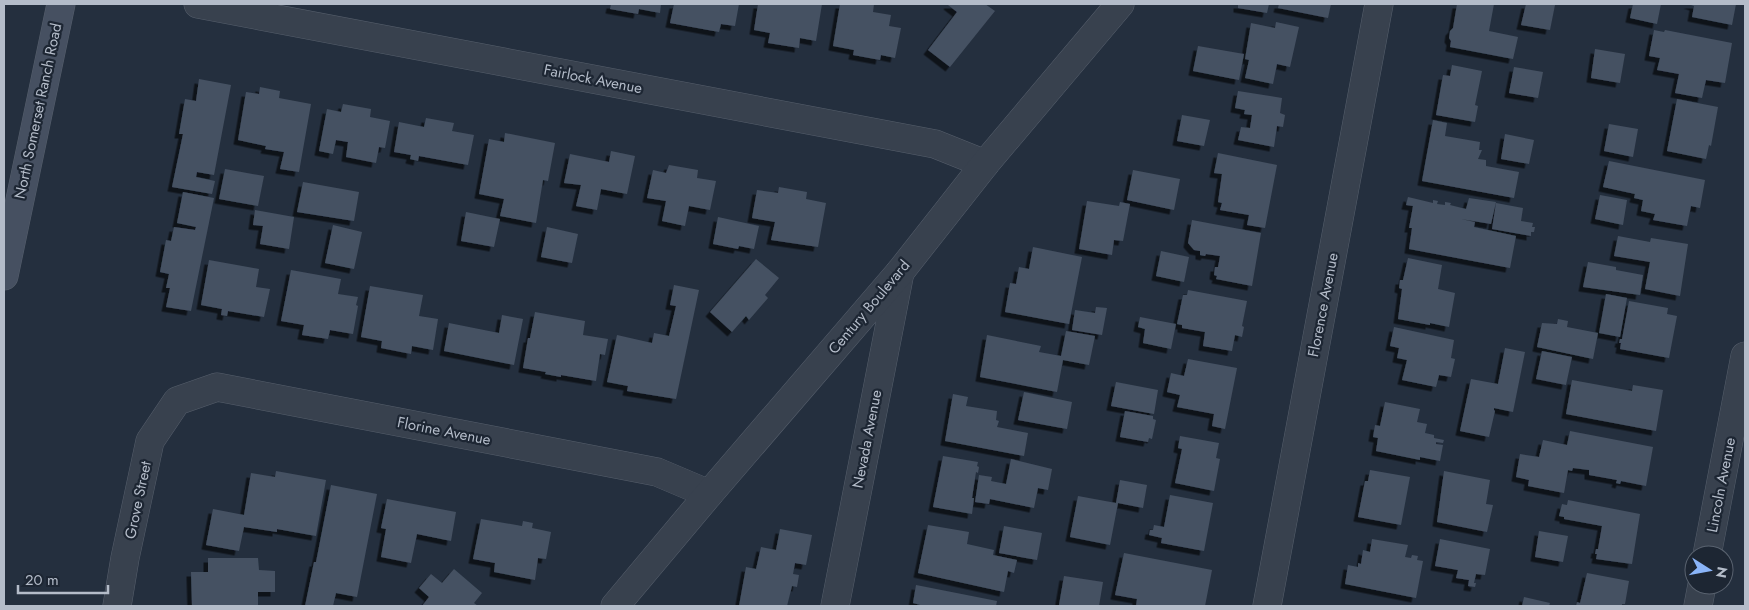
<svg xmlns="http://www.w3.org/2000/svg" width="1749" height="610" viewBox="0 0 1749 610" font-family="Jost,sans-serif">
  <defs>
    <filter id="shadow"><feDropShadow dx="-4.5" dy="4.5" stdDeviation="0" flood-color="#0009"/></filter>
  </defs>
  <rect width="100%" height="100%" fill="#242f3e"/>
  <path fill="#455162" filter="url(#shadow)" d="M611,4h50l-1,9 -21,-4 -1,5 -28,-5z
    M674,4h65l-4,22 -14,-2 -2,8 -49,-9z
    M758,4h64l-6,37 -16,-3 -1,10 -31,-5 2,-10 -16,-3z
    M840,4h34l-1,8 18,3 -2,11 12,2 -6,30 -14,-3 -1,5 -27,-5 1,-5 -21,-4z
    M949,4h36l10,7 -45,56 -22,-17 29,-38 -9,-7z
    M1238,4h31l-2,9 -29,-5z
    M1279,4h52l-3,14 -50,-10z
    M1457,4h37l-5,27 29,6 -5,22 -63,-12 1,-6 -2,-3 1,-7 3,-3z
    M1526,4l29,1 -5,25 -29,-5z
    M1633,4h28l-4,20 -27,-6z
    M1688,4h48l-4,21 -40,-8 2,-11z
    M1276,22l23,5 -9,40 -13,-3 -4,20 -28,-6 4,-18 -4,-1 6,-36 24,5z
    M1654,30l10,2 1,-2 67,13 -7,40 -19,-3 -4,18 -27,-5 4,-19 -22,-4 3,-12 -11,-2z
    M1198,46l46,8 -5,26 -46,-9z
    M1595,49l30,5 -5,29 -29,-5z
    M1452,65l30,6 -7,34 3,1 -3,16 -39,-7 7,-40 7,1z
    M1514,67l29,5 -5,26 -29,-5z
    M199,79l32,6 -17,90 -17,-3 -1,5 19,4 -3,13 -40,-7 11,-53h-4l6,-35 11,2z
    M260,87l20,4 -1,7 32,6 -12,68 -19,-3 4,-17 -19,-3 1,-3 -28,-6 8,-48 13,2z
    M1238,91l44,7 -2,15 5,2 -2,12 -6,-1 -3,21 -36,-7 3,-13 9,1 2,-13 -8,-1 1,-4 -10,-2z
    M1677,99l41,8 -7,39 -2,-1 -3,14 -39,-8z
    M343,104l28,5 -1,8 20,4 -5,27 -6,-1 -3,16 -30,-6 2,-15 -12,-2 -3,14 -14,-3 8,-42 14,3z
    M1182,115l28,5 -6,26 -27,-5z
    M426,118l28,5 -2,8 22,4 -6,30 -49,-9 -1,5 -8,-2 1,-4 -17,-3 5,-30 25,5z
    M1433,120l14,3 -2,13 35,6 -1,8h3l-4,9 8,1v6l33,6 -5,26 -92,-17z
    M1609,124l29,5 -5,28 -29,-6z
    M505,133l50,10 -7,38 -5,-1 -7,43 -36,-7 4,-17 -25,-5 10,-55 15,3z
    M1505,134l29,6 -5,24 -28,-5z
    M611,151l24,5 -8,38 -26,-5 -4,21 -21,-4 5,-21 -17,-2 6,-29 39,8z
    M1218,153l59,12 -12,63 -18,-3 2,-10 -29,-5 2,-7 -4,-1 4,-28 -8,-1z
    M1609,161l96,19 -5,28 -9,-2 -4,20 -34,-6 2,-6 -14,-3 2,-11 -9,-2 1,-4 -32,-7z
    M669,165l29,5 -1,8 19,3 -6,29 -21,-4 -4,20 -23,-5 4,-20 -19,-3 6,-28 13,3z
    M225,169l39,7 -6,30 -39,-7z
    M1133,170l47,9 -6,31 -47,-10z
    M303,182l56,10 -5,29 -57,-9z
    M779,187l28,5 -1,7 20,4 -8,44 -47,-7 4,-18 -23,-4 5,-28 21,3z
    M183,192l31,6 -23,113 -25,-4 4,-19h-4l3,-14 -9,-2 6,-32 5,1 3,-14 21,3 1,-3 -19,-4z
    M1600,195l27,5 -4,25 -28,-6z
    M1408,197l25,6v-3l5,1 -1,3 8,1v-3l6,1 -1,2 16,4 3,-11 27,4 -5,22 -30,-5 14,3 -1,5 42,9 -6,32 -101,-19 3,-21h-3l4,-22 -7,-1z
    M1087,201l32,5 1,-4 10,2 -7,37 -9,-1 -2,15 -33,-6z
    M1496,203l27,5 -2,13 12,2 -1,4h3l-1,5h-3v4l-39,-7z
    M255,210l39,7 -5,32 -29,-5 3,-18 -10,-1z
    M466,212l34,7 -6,28 -33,-6z
    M718,217l41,9 -5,23 -15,-3 -1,3 -25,-5z
    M1192,220l69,13 -9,53 -36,-7 1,-3 -3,-1 1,-8h3l2,-11 -14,-2 -1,2 -5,-1v-4l-6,-1 -6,-7z
    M333,225l29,7 -8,37 -29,-6z
    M547,227l31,7 -6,29 -31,-6z
    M1618,236l32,6 1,-4 37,6 -8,52 -35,-7 5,-27 -36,-6z
    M1033,247l49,10 -13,67 -64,-12 5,-29 6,1 3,-17 10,2z
    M1161,251l28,6 -5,25 -28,-6z
    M1408,258l34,7 -4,24 17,4 -6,34 -19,-4v2l-32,-6 4,-30 -3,-1 1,-8h3z
    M756,259l23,19 -14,17 3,3 -19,22 -3,-4 -14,16 -22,-20z
    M209,260l50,9 -3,18 14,2 -6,28 -36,-6 -1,5 -6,-1 1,-6 -21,-4z
    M1588,262l28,5v3l27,5 -3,20 -57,-8z
    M291,270l50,9 -3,15 20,3 -2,8 2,1 -5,28 -23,-4 -2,9 -26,-4 2,-10 -23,-4z
    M674,285l25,5 -23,109 -49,-8 1,-5 -21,-4 10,-47 35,8 2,-10 15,3 7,-30 -6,-1z
    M370,286l53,9 -4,21 19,3 -5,31 -21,-4 -1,8 -30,-6 1,-7 -21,-4z
    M1188,290l59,11 -5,25 2,1 -2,10 -7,-2 -3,16 -29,-5 2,-14 -23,-4v-3l-5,-1 6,-29h4z
    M1606,294l21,4 -7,39 -21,-4z
    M1629,301l39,7 -1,6 10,2 -8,42 -49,-9 1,-6h-2l1,-4h2z
    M1096,307l11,1 -5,27 -30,-5 3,-20 20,3z
    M535,312l50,9 -2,14 25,4 -3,16 -5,-1 -4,27 -35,-6v2l-16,-3 1,-2 -23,-4 5,-30h2z
    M502,315l21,4 -9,46 -70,-14 5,-28 50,10z
    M1140,317l36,7 -5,25 -28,-6 2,-14 -7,-2z
    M1558,319l10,2 -1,6 31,6 -5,26 -56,-12 5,-24 15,1z
    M1394,327l60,13 -3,18 4,1 -4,18 -12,-2 -3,12 -34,-7 5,-20 -10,-2 2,-10 -9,-2z
    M1066,331l29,5 -6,29 -26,-5 -6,32 -77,-15 7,-42 54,11 -2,6 22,4z
    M1505,348l20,4 -12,60 -19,-4v2l1,1 -6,26 -29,-6 11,-52 27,5z
    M1542,351l30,6 -6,28 -30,-6z
    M1188,359l49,9 -12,61 -13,-3 2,-12 -37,-7 3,-12 -13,-3 4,-19 13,3z
    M1572,380l60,11 1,-6 30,5 -7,41 -90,-17z
    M1116,382l42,8 -4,24 -43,-8z
    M1024,392l48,10 -5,27 -49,-9z
    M953,394l15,3 -2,9 31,5 -1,9 3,1 -2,6 31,6 -4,23 -79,-15z
    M1385,402l35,7 -3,13 10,2 -2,9 9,2v3l10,2 -1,3 -7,-1v2l7,1 -3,16 -20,-4v3l-44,-9 2,-13 -5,-1 2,-12 5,1z
    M1125,411l28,5v3l3,1 -4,19 -3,-1 -1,4 -28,-5z
    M1570,431l83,16 -7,39 -25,-5 -1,3 -4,-1 1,-3 -28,-5v-5l-16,-2 -1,3 -4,-1 -4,23 -36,-7 1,-6 -13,-3 4,-23 19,3 4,-17 24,5z
    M1180,436l39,7 -3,15 4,1 -6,32 -39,-8 7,-34 -4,-1z
    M943,456l35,6 -1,4 2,1 -1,6 -2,-1 -4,26h2l-2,16 -39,-7z
    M1011,459l41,10 -4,21 -10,-2 -4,20 -44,-9 -1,5 -14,-2 4,-27 13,2 -1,4 15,3z
    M1370,470l40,7 -9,48 -43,-8 7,-36h3z
    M276,471l50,9 -10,56 -39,-7v3l-33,-5 -5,24 -33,-6 7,-36 31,6 7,-42 24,4z
    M1444,471l46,9 -4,24 7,1 -6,27 -50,-10z
    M1120,480l27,5 -4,23 -25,-5 -8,42 -40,-8 8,-41 38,7z
    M331,485l46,9 -20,103 -21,-4 -3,13h-28l9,-44h2z
    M1170,495l43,8 -9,48 -43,-8 1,-5 -13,-3 1,-5h3l1,-5 10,2z
    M387,499l69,13 -5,29 -34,-7 -6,29 -30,-6 5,-28 -5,-1z
    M1568,500l72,14 -8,50 -36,-5 1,-5h-2l1,-5h2l4,-23 -38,-7v-2l-5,-1 3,-12 5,1z
    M481,519l41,7 1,-5 10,2 -1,5 19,4 -5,27 -8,-1 -3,22 -41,-8 1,-9 -22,-4z
    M928,525l41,7 -2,12 27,6 -1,5 24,5 -3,13 -6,-2 -4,21 -86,-19z
    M1004,526l38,7 -5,27 -38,-7z
    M780,529l32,6 -6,30 -11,-2 -2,11 6,1 -2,12 -5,-1 -5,20h-48l7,-39 10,2 5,-22 15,3z
    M1539,531l29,5 -5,26 -28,-5z
    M1372,539l36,6 -3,12 6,1 1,-3 6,1 -1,4 6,1 -7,37 -71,-14 3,-19 10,2v-4l3,1 2,-14 7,2z
    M1440,539l50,10 -5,26 -9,-1 -2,9h2l-1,4 -7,-1 1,-6 -13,-2 2,-8 -23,-4z
    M1124,553l88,17 -7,36h-69l1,-7 -22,-4z
    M208,558h50l1,12 16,1v21h-17v14h-66l-1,-34h17z
    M454,569l28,24 -8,10 4,3h-56l7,-9 -10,-9 12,-14 11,9z
    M1587,573l42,8 -4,23h-3v2h-46l1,-4 3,1z
    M1064,576l39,6 -4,24h-30l-10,-1z
    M916,585l81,16 -1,5h-72l-11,-3z
    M1524,597l26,6 -1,3h-27z"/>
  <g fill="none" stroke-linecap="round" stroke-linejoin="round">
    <g stroke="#565f6c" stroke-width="29">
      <path id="minor" d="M198,4l737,140 50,20
        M1707,555l38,-199
        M117,606l8,-48 25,-117 27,-40 40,-14 440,85 52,22
        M835,606l65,-334
        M1267,606l112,-602
        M1698,606l4,-21"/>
    </g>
    <g stroke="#565f6c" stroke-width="29">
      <path id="tertiary" d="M615,606l94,-112 191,-222 85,-108 135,-160"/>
    </g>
    <g stroke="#565f6c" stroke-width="29">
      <path id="secondary" d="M4,276l57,-272"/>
    </g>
    <use href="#minor" stroke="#38414e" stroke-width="28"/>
    <use href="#tertiary" stroke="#38414e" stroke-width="28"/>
    <use href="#secondary" stroke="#465061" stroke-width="28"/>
  </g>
  <g text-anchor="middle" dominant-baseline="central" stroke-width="4.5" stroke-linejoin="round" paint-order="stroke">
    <g font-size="15" fill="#b4bcc9" stroke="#1d2633">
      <text transform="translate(593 79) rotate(11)">Fairlock Avenue</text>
      <text transform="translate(38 111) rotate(-78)">North Somerset Ranch Road</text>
      <text transform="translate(1323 305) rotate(-79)">Florence Avenue</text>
      <text transform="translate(869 307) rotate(-50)">Century Boulevard</text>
      <text transform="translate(444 431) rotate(11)">Florine Avenue</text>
      <text transform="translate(867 439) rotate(-79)">Nevada Avenue</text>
      <text transform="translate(1721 485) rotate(-79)">Lincoln Avenue</text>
      <text transform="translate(138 500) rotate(-78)">Grove Street</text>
    </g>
  </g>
  <rect width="1749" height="610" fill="none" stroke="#b4bcc9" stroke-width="10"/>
  <g transform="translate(1709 570) rotate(101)"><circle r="24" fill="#1d2633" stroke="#59626f"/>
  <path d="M0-4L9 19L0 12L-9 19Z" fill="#8ab4f8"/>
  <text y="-8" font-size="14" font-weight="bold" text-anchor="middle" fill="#b4bcc9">N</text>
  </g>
  <path d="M18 585v8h90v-8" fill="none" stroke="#b4bcc9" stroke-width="2.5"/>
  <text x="25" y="585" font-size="15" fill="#b4bcc9" stroke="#1d2633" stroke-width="4" paint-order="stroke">20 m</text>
</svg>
